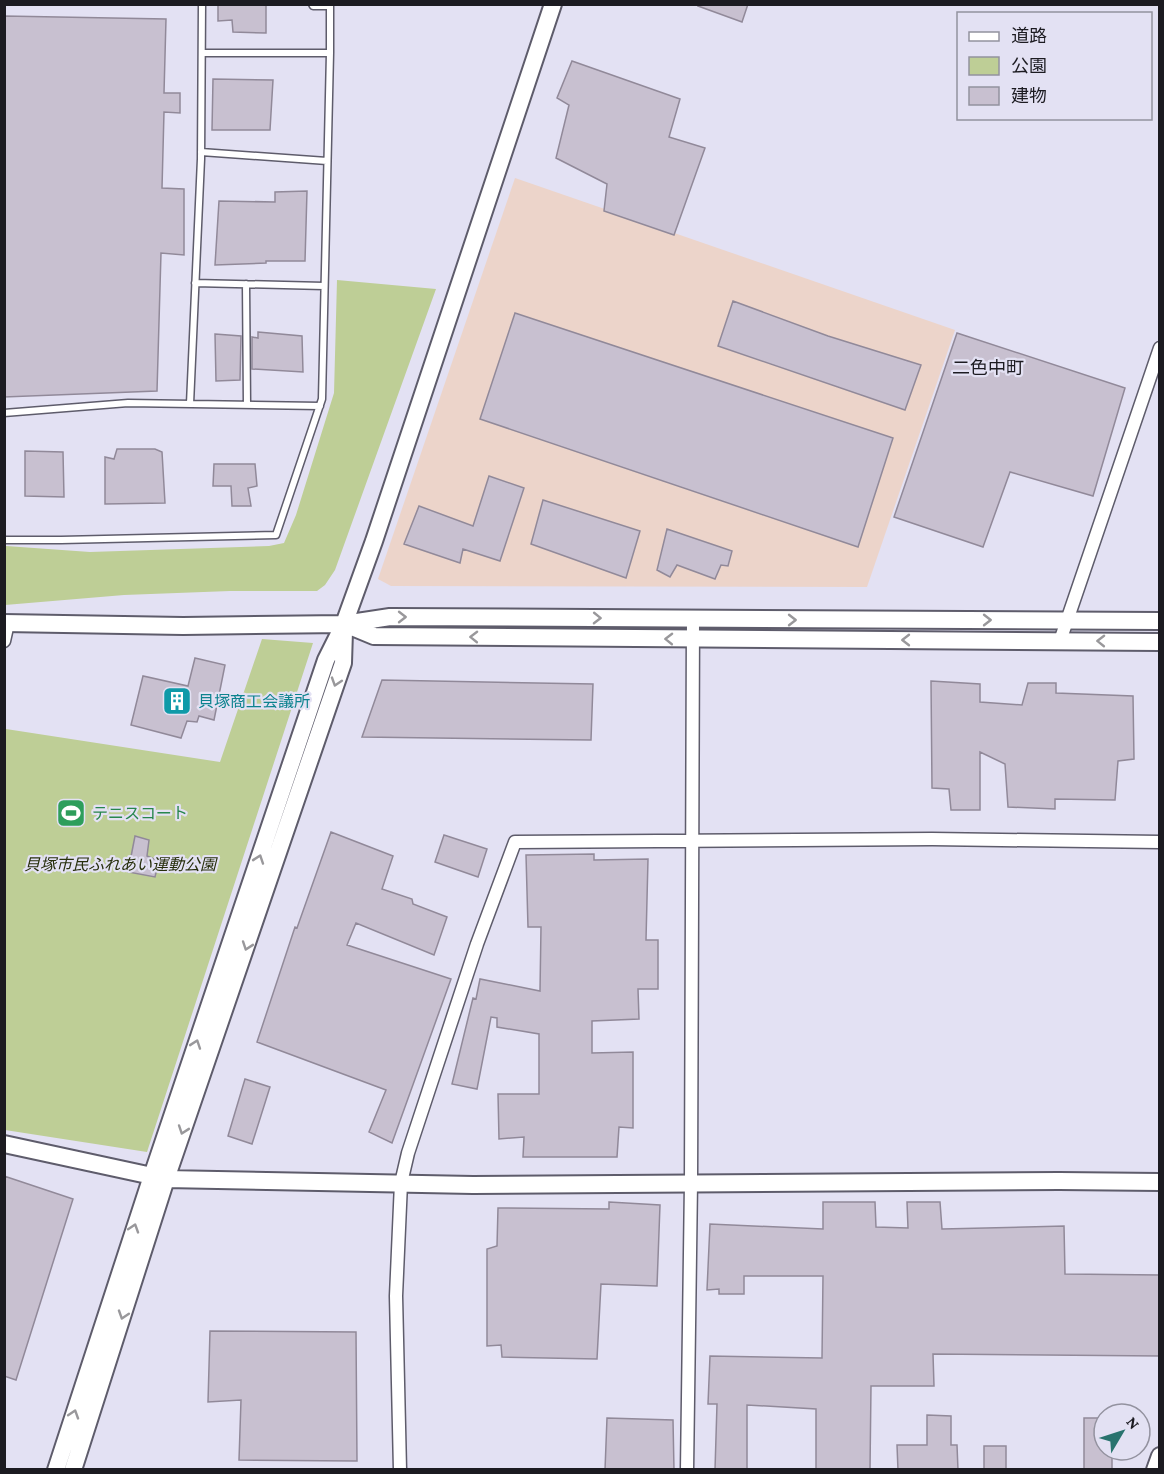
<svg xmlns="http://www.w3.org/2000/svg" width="1164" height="1474" viewBox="0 0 1164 1474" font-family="'Crimson Pro','Noto Sans JP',serif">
  <rect width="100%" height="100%" fill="#e3e1f3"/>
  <path fill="#ecd4ca" d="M515,178l440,152 -88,257 -476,-1 -13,-7z"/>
  <path fill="#bece96" d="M337,280l99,9 -101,281 -10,15 -8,6h-87l-106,4 -119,10 1,-59 84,6 179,-6 15,-3 12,-28 38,-122z
    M262,639l51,4 -166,509 -142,-22 1,-401 214,33z"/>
  <path fill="#c8c0d0" stroke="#918999" stroke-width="1.5" d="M218,4h48v29l-33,-1 -1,-12 -14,1z
    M699,4h49l-6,18 -44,-16z
    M4,16l162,3 -2,74h16v20l-16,-1 -2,76 22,1v66l-23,-2 -4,138 -153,6z
    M572,61l108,38 -11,38 36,11 -31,87 -70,-24 3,-27 -51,-26 13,-53 -12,-7z
    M213,79l60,1 -3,50h-58z
    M307,191l-2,70h-39v2l-51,2 4,-64 56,1v-10z
    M733,301l95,35 93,29 -16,45 -187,-64z
    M515,313l378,125 -35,109 -378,-128z
    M258,332l44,4 1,36 -51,-3v-32l6,1z
    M957,333l168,55 -32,108 -83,-24 -27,75 -89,-30z
    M215,334l26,2 -1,44 -24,1z
    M117,449h38l7,3 3,51 -60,1v-47l9,2z
    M25,451l38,1 1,45 -39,-1z
    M214,464h41l2,22 -9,2 3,18h-19l-1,-20h-18z
    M489,476l35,12 -24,73 -37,-12 -3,14 -56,-19 15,-38 54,20z
    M543,500l97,31 -14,47 -95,-34z
    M667,529l65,22 -4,15 -7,-1 -6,14 -38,-14 -7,12 -13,-7z
    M195,658l30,7 -11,55 -15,-4 -2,6 -10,-1 -6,17 -50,-13 12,-49 45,10z
    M382,680l211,4 -2,56 -229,-3z
    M931,681l49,3v18l42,3 6,-22h28v10l77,3 1,63 -16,2 -3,39 -60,-1v10l-47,-2 -3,-43 -25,-12v58h-29l-2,-21 -17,-1z
    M331,832l62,24 -11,33 30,10 1,5 34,13 -13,38 -78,-32 -9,22 104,34 -59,164 -23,-11 17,-42 -129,-48 38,-115 2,1z
    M444,835l43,14 -9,28 -43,-15z
    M135,836l14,4 -2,16 12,5 -4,16 -27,-5z
    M594,854v6l54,-1 -2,81h12v49h-20l1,30 -47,2v32l41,-1v76l-14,-1 -2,30h-94l1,-20 -25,2 -1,-45h41v-60l-42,-7v-9l-6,-1 -14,72 -25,-5 21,-86 3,1 4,-20 60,12 1,-64h-13l-2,-72z
    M245,1079l25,8 -18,57 -24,-8z
    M4,1176l69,23 -57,181 -12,-4z
    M609,1202l51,3 -3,81 -56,-2 -4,75 -95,-2 -1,-12 -14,1v-97l10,-3 1,-38 111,1z
    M823,1202h52l1,25 32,1 -1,-26h33l2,27 122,-3 1,48 95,1v81l-227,-2 1,32h-63l-1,84h-54v-61l-69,-4v65h-32l2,-66h-9l2,-48 112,2 1,-82h-79v18h-25v-5l-12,1 3,-66 113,5z
    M210,1331l146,1 1,129 -118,-1 2,-60 -33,2z
    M927,1415l24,1v29h6l1,25h-60l-1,-25h30z
    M607,1418l66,2 1,50h-69z
    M1084,1418h20v32h8v20h-28z
    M984,1446h22v24h-22z"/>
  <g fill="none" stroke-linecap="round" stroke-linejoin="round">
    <g stroke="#5e5c6b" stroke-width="9">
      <path id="lane" d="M312,4l1,2h17
        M330,53v-49
        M201,152l126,9
        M195,283l129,3
        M246,284l1,121
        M190,404l11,-245 1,-155
        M4,413l124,-10 192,3
        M4,540h57l215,-5 46,-136 8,-346h-128"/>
    </g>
    <g stroke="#5e5c6b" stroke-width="15">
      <path id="street" d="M4,641l4,-18
        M1060,641l100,-293
        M400,1470l-4,-174 5,-113 7,-30 69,-209 38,-102 417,-3 228,3
        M687,1470l4,-288 2,-563"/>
    </g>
    <g stroke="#5e5c6b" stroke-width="20">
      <path id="secondary" d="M4,623l179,3 161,-2 46,-7 770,4
        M345,624l29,12 786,6
        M4,1144l162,35 307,6 586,-4 101,1
        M56,1470l96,-294 174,-516 18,-36 30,-83 179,-537
        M73,1470l93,-291 177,-516 1,-32
        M1155,1470l5,-14"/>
    </g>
    <use href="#lane" stroke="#fff" stroke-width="6"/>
    <use href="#street" stroke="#fff" stroke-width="12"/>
    <use href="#secondary" stroke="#fff" stroke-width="16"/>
  </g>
  <defs><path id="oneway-chevron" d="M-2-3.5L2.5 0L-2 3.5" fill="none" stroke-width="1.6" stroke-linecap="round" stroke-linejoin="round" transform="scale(1.5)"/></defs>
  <g stroke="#99989b">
    <use href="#oneway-chevron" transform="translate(402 617)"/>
    <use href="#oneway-chevron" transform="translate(597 618) rotate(1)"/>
    <use href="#oneway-chevron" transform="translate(792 620)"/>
    <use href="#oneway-chevron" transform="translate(987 620)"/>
    <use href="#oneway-chevron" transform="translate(474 637) rotate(-179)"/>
    <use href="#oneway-chevron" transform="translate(669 639) rotate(-179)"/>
    <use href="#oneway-chevron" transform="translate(906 640) rotate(-180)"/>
    <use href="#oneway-chevron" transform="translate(1101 641) rotate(-179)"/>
    <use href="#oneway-chevron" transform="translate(336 682) rotate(108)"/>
    <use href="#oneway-chevron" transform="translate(259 859) rotate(-71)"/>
    <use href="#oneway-chevron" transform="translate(247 946) rotate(109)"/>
    <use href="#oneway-chevron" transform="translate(196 1044) rotate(-71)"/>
    <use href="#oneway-chevron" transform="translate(183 1130) rotate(109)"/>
    <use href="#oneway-chevron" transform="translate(134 1228) rotate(-72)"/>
    <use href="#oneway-chevron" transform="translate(123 1315) rotate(108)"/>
    <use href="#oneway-chevron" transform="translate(74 1414) rotate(-72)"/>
  </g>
  <defs>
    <g id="building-square" transform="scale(1.5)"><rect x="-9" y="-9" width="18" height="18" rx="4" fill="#0f9aa8" stroke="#e3e1f3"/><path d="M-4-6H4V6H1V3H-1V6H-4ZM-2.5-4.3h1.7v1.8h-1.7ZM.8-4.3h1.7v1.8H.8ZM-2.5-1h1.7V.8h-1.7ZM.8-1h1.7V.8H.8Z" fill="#fff"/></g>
    <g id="stadium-square" transform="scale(1.5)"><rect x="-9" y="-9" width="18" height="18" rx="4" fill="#2e9e5b" stroke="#e3e1f3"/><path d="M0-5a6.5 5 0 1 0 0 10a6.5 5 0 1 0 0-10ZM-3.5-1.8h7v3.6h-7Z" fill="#fff"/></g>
  </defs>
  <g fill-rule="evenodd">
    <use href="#building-square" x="177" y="701"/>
    <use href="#stadium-square" x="71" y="813"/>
  </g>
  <g text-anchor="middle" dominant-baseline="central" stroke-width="4.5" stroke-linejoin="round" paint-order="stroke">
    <g font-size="16" fill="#0d838f" stroke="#e3e1f3" text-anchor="start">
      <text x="198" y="701">貝塚商工会議所</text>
    </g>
    <g font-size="16" fill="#27864d" stroke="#e3e1f3" text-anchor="start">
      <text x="92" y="813">テニスコート</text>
    </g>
    <g font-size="16" font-style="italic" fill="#272f0c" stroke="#e3e1f3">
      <text x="120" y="864">貝塚市民ふれあい運動公園</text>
    </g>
    <g font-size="18" fill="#1c1b21" stroke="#e3e1f3">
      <text x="988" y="368">二色中町</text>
    </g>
  </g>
  <rect width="1164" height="1474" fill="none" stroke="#1c1b21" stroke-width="12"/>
  <rect x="957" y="12" width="195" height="108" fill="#e3e1f3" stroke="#93929f" stroke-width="1.5"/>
  <rect x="969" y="32" width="30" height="9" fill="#ffffff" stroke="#93929f" stroke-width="1.5"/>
  <text x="1011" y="42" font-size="18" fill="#1c1b21">道路</text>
  <rect x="969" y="57" width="30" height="18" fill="#bece96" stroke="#93929f" stroke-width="1.5"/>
  <text x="1011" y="72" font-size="18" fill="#1c1b21">公園</text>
  <rect x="969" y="87" width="30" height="18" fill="#c8c0d0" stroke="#93929f" stroke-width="1.5"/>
  <text x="1011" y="102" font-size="18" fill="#1c1b21">建物</text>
  <g transform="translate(1122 1432) rotate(51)"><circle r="28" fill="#e3e1f3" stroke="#93929f" stroke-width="1.5"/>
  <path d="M0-4.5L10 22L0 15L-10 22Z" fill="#29736e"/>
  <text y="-9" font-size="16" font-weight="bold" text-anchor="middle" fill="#1c1b21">N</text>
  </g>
</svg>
